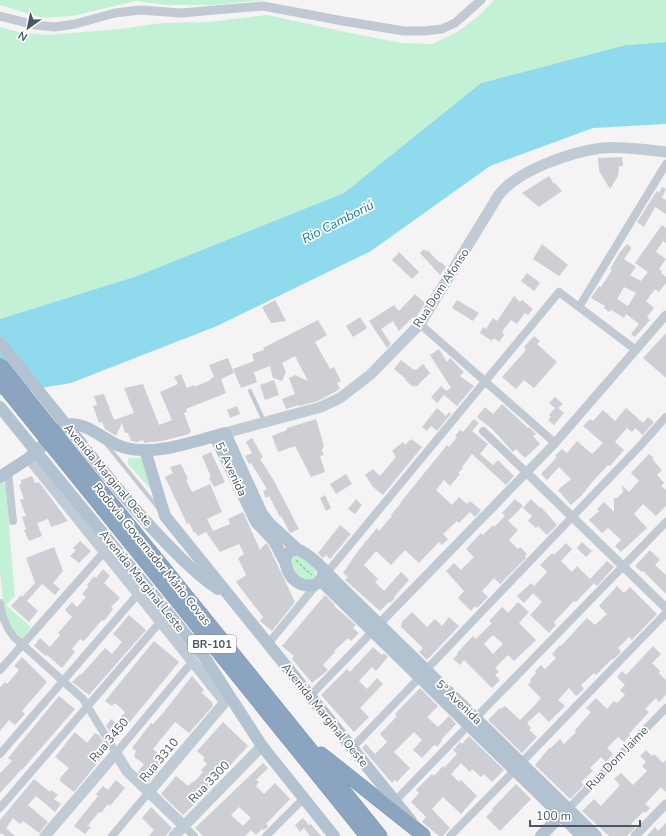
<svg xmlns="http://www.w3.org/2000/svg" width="666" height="836" viewBox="0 0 666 836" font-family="'Nunito Sans',sans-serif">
  <rect width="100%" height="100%" fill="#f5f3f3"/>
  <path fill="#c3f1d5" d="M0,0h264l-52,5h-46l-30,-4 -64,15 -30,2 -42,-13z
    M494,0h172v42l-40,3 -145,38 -137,110 -207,83 -137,43v-292l18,5 28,3 74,-6 42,-6 47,-1 58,-7 83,18 52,10 30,1 25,-12 23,-17z
    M128,458h13l10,32 -23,-26z
    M5,478l10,118 -9,9 25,22 -9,12 -7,-8 -7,-11 -5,-19 -3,-29v-91z
    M296,553l17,13 3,5 -2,8 -15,3 -10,-23z"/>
  <path fill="#90daee" d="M666,42v82l-73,4 -103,38 -119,85 -154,75 -146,57 -71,12v-76l137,-43 207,-83 137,-110 145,-38z"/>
  <path fill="#cdcfd5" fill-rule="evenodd" d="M622,157l1,9h-4l-1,10 -8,13 -11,-18 -1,-13z
    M549,176l5,8 1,-1 7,8 -23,16 -17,-14z
    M662,187l4,2 -4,9 4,2v14l-11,-7 -11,20 -7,-5 16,-25 4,-6 2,2z
    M662,225l4,3v15l-3,-2 -7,11 10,7 -7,10 3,2 -1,2 5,4v6l-7,9 -4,-3 -9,12 8,7 -7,9 3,3 -15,17 -4,-3 8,-10 -13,-10 -2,4 -13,-8 -2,2 -5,-4 1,-2 -14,-8 8,-12 2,1 11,-17 -2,-1 10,-17 7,-8 4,3v2l-7,10 12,8 -6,8 11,6 7,-9 -13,-9zM624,287l12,6 -8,13 -11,-7z
    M542,244l26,21 -9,11 -26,-17z
    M424,249l2,3 1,-2 12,12 3,1 4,4 -6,8 -20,-22z
    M399,252l20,20 -7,7 -20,-19z
    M527,273l13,10 -6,8 -13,-10z
    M415,294l10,9 -10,16 -2,-2 -14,14 -6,-10 -12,8 10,15 -4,4 -18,-27 25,-16 5,6z
    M514,296l6,6 2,-2 11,9 -5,6 -3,-2 -8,11 -6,-4 -9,12 2,3 -5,7 -5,-4 -2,3 -12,-8 3,-6 3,2 7,-11 4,3z
    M275,300l11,21 -15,2 -9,-16z
    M457,300l22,13 -6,8 -21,-13z
    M360,317l7,11 -14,9 -7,-11z
    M318,320l9,15 -12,7 15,27 4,-2 7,14 -4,2 3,6 -22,12 -19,5v-1l-13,4 -4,-10 13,-5 -6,-16 6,-3 13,6 -13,-25 -13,7 4,9 -4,9 -9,-3 -3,-12 -16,6 3,10 -16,6 -8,-19 21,-8 -2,-7 12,-4 -1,-2z
    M666,333v45l-23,-20z
    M534,336l6,5 -3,3 20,18 -23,26 -10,-8 -8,9 -14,-12 24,-27 -2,-3z
    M439,349l8,13 3,-4 14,14 -4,4 14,10 -17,20 -13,-11 -7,8 -6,-6 10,-11 5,5 5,-3 -21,-33z
    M228,358l6,15 -13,6 5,14 -40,16 1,3 -3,1 7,19 -2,1v1l-27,7 -18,2 -1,-3 -6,2 -6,-1 -3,-8h-3l-3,-10 -6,13 -11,-7 -3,-7 -3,1 -6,-17 4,-1 -3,-9 10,-2 10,26 20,-7 -10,-25 19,-4 16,41 13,-5 -12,-28 18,-8 -4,-7 7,-3 6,14 7,-3v2l17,-7 -1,-1 4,-2 -5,-12z
    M401,360l13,10 1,-1 1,1 7,-6 7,9 -14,14 -2,-2 -1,2 -8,-7 1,-1 -12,-10z
    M274,380l5,15 -14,5 -5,-15z
    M555,397l8,7 -5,4 6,5 -10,12 -6,-5 3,-3 -2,-2 6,-7 -6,-5z
    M502,404l26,24 1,-1 7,7 -3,2 7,8 -15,14 -9,-9 -3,3 -21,-23 -15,-12 8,-10 8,7z
    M237,406l3,8 -10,4 -3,-8z
    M437,408l9,8 3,-4 2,2 -14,17 -6,-5 -4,5 -5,-4z
    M626,408l17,15 5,-6 6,5 -11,13 -8,-7 -3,4 -5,-4 -12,14 9,8 -14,16 -2,-1 -15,16 -11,14 -11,10 -13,-15 13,-11 -12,-12 -12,13 -6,-6 16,-17 -2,-1 7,-7 5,4 10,-12 15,13 11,-11 -20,-17 7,-7 3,2 10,-11 12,11z
    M316,419l8,27 -2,4 2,5 -4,1 5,16 -14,5 -16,-31 -17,6 -6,-16 15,-6v-2z
    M474,419l5,4 -7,8 16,13 -8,10 13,11 5,-5 16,16 -8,9 -34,-31 -10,13 1,1 -5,5 2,1 -10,12 -6,-6 -8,10 16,15 7,-8 8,7 3,-3 11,9 -6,7 -5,-5 -11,11 -2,-2 -14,13 5,5 -6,6 -3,-3 -20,21 -14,-13 -14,15 -15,-14 -12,14 14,14 -3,3 9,9 17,-19 8,8 -15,17 1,1 -5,5 -1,-1 -9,9 -35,-31 3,-3 -5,-4 15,-22 19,-23 2,3 13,-15 -1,-1 10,-12h-1l39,-48 8,-10 2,2 8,-10 -2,-1 5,-6 3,2z
    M252,438l11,19 -3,2 13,20 26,50 -9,4 -1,-2 -8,-15 -1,1 -11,-21 -3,2 -3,-7 4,-2 -16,-26 -2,1 -4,-8 7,-3 -6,-11z
    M411,439l11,8 -39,48 -10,-8 -8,-12 8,-6 7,7 16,-19 -4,-6 11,-9 2,3z
    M211,452l14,30 -11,5 -5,-9 2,-1 -9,-21z
    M649,454l5,4 -2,1 10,11 -5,5 7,8 -3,3 5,4v16l-10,10 -13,-12 -9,10 13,14 -26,24 -6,-6 6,-6 -13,-12 -6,5 -13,-13 10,-9 -2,-2 7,-7 10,10v-14h3l6,-6 -1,-7 7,7 10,-11 -8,-8z
    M181,464l7,15 -2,1 6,12 18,-8 12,28 -15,7 6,12 17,-7 -2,-5 15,-7 17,38 6,-7 2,2 27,57 -23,29 -12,-10 3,-4 -27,-35 10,-7 -8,-17 6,-4 -5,-10 -19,8 -14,-20 -8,4 -3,-4 -1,1 -5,-10 -2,1 -22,-47 8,-4 -3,-6z
    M346,474l6,10 -16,10 -6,-10z
    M32,476l3,7 4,-1 29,39 -17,6 -3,-8 -11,4 5,13 -13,5 -5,-11 2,-1 -4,-12 4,-1 -6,-16 4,-1 -5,-14 2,-1v-4z
    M325,495l6,13 -5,3 -6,-13z
    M356,499l6,6 -7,9 -7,-5z
    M515,499l8,7 -15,15 10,9 -9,10 9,9 2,-2 7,7 -2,2 1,2 -26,26 -6,-6 -12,13 6,6 -11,11 -2,-2 -4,5 -13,-13 6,-7 -18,-20 8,-8 7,7 13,-13 -8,-8 15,-16 2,2 10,-10 1,2 11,-11 -3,-3z
    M531,499l9,9 1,-1 16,18 -10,10 -9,-9 -2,2 -8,-7 4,-5 -9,-8z
    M340,525l11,9 -21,25 -4,-4 -3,3 -5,-5z
    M80,541l11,10 -12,12 -9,-7 6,-6 -3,-2z
    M582,542l10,9 -6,6 -9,-9z
    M566,543l6,6 -11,12 11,11 5,-6 13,13 17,-18 7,6 -17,19 -3,-3 -18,19 -2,-1 -20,21 2,3 -7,8 -19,-18 12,-13 -9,-9 -9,10 -7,-7 14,-13 3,3 13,-14 -7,-7 12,-12 2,2z
    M54,547l9,24 -10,12 7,6 -5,6 -13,-11 -15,17 11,10 -9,11 -18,-16 10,-11 1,2 13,-14 -9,-25z
    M650,550l10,10 -5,5 11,10v19l-23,-23 -1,1 -7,-6z
    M103,569l7,7 -6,7 16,15 -9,9 2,2 -9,12 -2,-1 -18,21 -4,-2 -8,10 3,3 -13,16 -15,-13 -1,1 -4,-3 -8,-7 6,-8 10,9 10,-12 -2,-2 14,-16 -7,-7 7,-8 5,5 9,-10 -4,-3 7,-8 -2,-1 7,-9 2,2z
    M617,586l7,7 6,-6 27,27 -25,26 -3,-3 -11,11 3,4 -8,8 -1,-1 -16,16 -2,-2 -13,12 3,4 -5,5 -3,2 -7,-8 -11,12 7,6 -16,16 -10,-10 -12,11 4,5 -2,2 8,7 -15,16 -33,-32v-2l11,-11 1,1 4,-3 15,14 11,-11 10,-11 -13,-13 3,-4 -1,-1 6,-7 -1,-2 6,-6 4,4 11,-11 -4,-4 8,-9 1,1 26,-28 8,7 12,-11 -8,-8z
    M325,595l10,10 -1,1 22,19 -3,3 6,5 -8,8 -3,-3 -14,13 1,1 -12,13 5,5 -16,13 -20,-24 2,-3 -12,-10z
    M518,602l11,10 -10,11 17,17 -22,21 -6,-6 -13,13 4,4 -4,3 5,5 -8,8 -28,-28 -4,5 -7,-6 5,-5 -1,-1 16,-17 3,3 16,-16 -3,-2 13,-14 6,6zM493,635l10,9 -10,10 -9,-10z
    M412,612l15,15 8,-8 7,7 7,-9 10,9 -32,34 -8,-8 4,-4 -22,-21 1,-5z
    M129,615l17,15 -57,65 -17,-13 8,-8 1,1 24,-27 7,6 10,-12 -9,-8z
    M154,641l25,21 -63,77h-2l-8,-13 5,-7 5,4 9,-11 -10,-9 -3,3 -7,-5z
    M653,646l8,8 -9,9 8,8 -1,2 7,7v15l-7,7 -3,-4 -11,11 4,3 -20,22 1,1 -6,7 -6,-5 -11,11 6,6 -7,8 -5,-5 -11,11 3,3 -12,11 3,3 -14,14 -35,-34 15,-18 1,1 9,-9 4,5 12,-12 -1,-2 16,-18 -5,-4 10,-10 11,11 7,-8 3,2 8,-8 -5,-5 5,-5 -8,-8 5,-6 4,4z
    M373,647l9,8 2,-2 4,4 -12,14 -4,-4 -13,14 8,8 10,-11 6,6 -23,24 9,9 -15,15 -33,-37 26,-26 3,3z
    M22,657l25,25 -25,29 3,3 -10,11 -6,-5 -9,11v-44l5,-5 2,2 12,-14 -5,-4z
    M192,676l12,14 -2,3 10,9 1,4 -24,27 -14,-11 -22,27 12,10 -9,11 2,1 -10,11 -10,-10 6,-8 -10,-7 2,-6 -4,-3 19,-25 2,1 10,-11z
    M420,688l18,18 -11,11 11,10 11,-11 7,8 -15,16 1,1 -5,6 -1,-2 -3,1 -11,12 -9,-8 9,-10 -8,-8 -20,20 16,16 -13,14 -2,-2 -3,3 -30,-35 4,-4 9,10 12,-12 -7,-8 17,-18 -2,-2z
    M59,696l16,13 -53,61v-1l-22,24v-20l12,-12 -4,-3z
    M223,722l25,24 -33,36h-1l-13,16 -18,17 -22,-21 15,-18 12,10 5,-5 1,1 9,-10 -2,-2 6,-6 -4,-4 2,-2 -8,-7z
    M75,732l12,11 8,-10 4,2 8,13 -7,8 2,1 -7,9 -21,26 -14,-11v-3l9,-10 -14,-11z
    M469,736l35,34 -12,12 -8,-8 -3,3 -9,-8 -2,3 -9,-9 -10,11 8,8 2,-2 16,16 -16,18 -18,-17 -11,12 18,19 -7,8h-4l-17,-14 4,-5 -15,-15 8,-9 -3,-3 16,-16 2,2 9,-10 1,2 13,-14 -4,-4 7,-8 2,2z
    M646,750l6,6 2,-2 9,9 3,-3v32l-5,-5 -16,17 5,4 -5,5 -1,-2 -13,13 4,4 -8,8h-18l-27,-25 12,-12 7,7 19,-21 -6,-6 7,-6 12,12 14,-14 -5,-5 4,-4 -6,-6z
    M263,763l5,5 -12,12 3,2 -3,4 8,8 11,-11 15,16 -24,25 2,2 -4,4 -2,-1 -6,6 -5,-5 -6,6h-42l-8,-8zM239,807l12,11 -8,8 -12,-11z
    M34,779l16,13 1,-2 7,5 -4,4 7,5 -6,8 -19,-16 -8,9 20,17 -9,11 -16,-12 -3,3 -7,-6 -7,10 9,8h-10l-4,-3 -1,2v-15z
    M116,780l9,8 -15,18 -2,-2 -7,9 -2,-1 -10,12 -1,2 3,1 -6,7 -11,-8 24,-30 -2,-2 7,-8 5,4z
    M516,784l15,15 -31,32 -14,-14 7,-7 -1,-1z
    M151,807l21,21 -6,8h-17l5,-6 -12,-12z
    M303,818l6,7 2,-1 10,12h-11l-6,-8 -4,4 -5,-7z
    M666,823v13h-19l8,-9 3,4z"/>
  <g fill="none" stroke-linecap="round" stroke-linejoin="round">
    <g stroke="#7690ad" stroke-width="15">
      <path id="motorway" d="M65,446l315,390
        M58,453l309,383
        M321,754l102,81"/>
    </g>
    <path stroke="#7ad0a6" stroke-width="1.5" stroke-dasharray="3 2" stroke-linecap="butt" d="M296,560l10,10 6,5"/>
    <path stroke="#c1cad2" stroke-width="4" d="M250,391l14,30
      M107,445l51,63"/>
    <path stroke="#c1cad2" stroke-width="8" d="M579,307l87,-143
      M420,324l135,119
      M483,431l44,42
      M8,472l5,49
      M325,575l234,-283 77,58
      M0,603c2,13 5,23 14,34l69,62 33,54 76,-91
      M268,644l49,-60
      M0,670l104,-118
      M426,670l213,-223 27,-30
      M310,696l63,-65
      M352,748l68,-71
      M0,754l138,-160
      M521,763l145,-150
      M395,801l271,-279
      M0,808l160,-186
      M568,809l98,-101
      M184,826l10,10
      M112,836l37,-44
      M266,836l38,-38
      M450,836l65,-66"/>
    <path stroke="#c1cad2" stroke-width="9" d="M0,16l35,9 19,2 21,-3 40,-11 25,-3 41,3 82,-7 80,15 61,10h20l18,-2 13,-6 26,-23
      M527,473l139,135
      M379,624l176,-181 111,-128
      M635,836l31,-32"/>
    <path stroke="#c1cbd6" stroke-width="11" d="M225,433l96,-26 19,-9 30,-23 50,-51 78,-128c19,-26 73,-44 104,-48 21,-2 43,2 64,4
      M29,458l196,244 -76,90
      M45,836l71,-83 11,18 57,55
      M174,836l88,-90"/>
    <path stroke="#b3c2d1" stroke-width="12" d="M215,436l41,86 18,19 11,21
      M80,442c32,40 64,80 100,115 12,12 24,23 38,32
      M145,450l20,66 246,305
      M47,465l158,193 57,88 72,90
      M0,477l29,-19 36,-33c24,-5 39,18 61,23 30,8 69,-7 99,-15l37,81 8,10 27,25
      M322,568c9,22 -35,28 -37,-10l4,-6 8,-3c16,7 28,22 40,34l259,253
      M320,580l262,256
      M541,836l20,-21"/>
    <use href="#motorway" stroke="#8ba5c1" stroke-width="14"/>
    <g stroke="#7690ad" stroke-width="15" stroke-linecap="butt">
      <path id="motorway-bridge" d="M0,365l65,81
        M0,381l58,72"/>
    </g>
    <path stroke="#b3c2d1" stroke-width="12" d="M0,343l80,99
      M0,407l47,58"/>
    <use href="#motorway-bridge" stroke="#8ba5c1" stroke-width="14"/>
  </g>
  <g text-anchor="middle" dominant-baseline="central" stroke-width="3.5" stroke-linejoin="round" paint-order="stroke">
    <rect fill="#fff" stroke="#808990" stroke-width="1" x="188" y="635" width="48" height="18" rx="3"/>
    <g font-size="11" font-weight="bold" fill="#4a5661">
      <text x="212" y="644">BR-101</text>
    </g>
    <g font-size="12" fill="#4a5661" stroke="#fff">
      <text transform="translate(441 288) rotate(-57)">Rua Dom Afonso</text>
      <text transform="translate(231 469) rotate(65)">5ª Avenida</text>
      <text transform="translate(108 475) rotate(50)">Avenida Marginal Oeste</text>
      <text transform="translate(152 554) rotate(51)">Rodovia Governador Mário Covas</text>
      <text transform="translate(142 581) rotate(51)">Avenida Marginal Leste</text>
      <text transform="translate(459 702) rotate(44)">5ª Avenida</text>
      <text transform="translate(325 715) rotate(51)">Avenida Marginal Oeste</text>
      <text transform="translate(109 740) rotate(-50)">Rua 3450</text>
      <text transform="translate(617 758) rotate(-46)">Rua Dom Jaime</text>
      <text transform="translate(159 760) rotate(-50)">Rua 3310</text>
      <text transform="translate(209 782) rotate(-46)">Rua 3300</text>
    </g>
    <g font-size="13" font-style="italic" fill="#0c7c9b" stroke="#fff">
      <text transform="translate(338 222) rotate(-27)">Rio Camboriú</text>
    </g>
  </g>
  <g transform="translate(28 28) rotate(213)" stroke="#ffffff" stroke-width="3" paint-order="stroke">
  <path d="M0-3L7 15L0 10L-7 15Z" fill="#4a5661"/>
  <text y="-6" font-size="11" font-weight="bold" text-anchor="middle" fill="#4a5661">N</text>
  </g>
  <path d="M530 820v6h110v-6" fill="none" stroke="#4a5661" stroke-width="2"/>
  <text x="536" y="820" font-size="12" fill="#4a5661" stroke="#ffffff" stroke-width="3" paint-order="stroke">100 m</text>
</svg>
